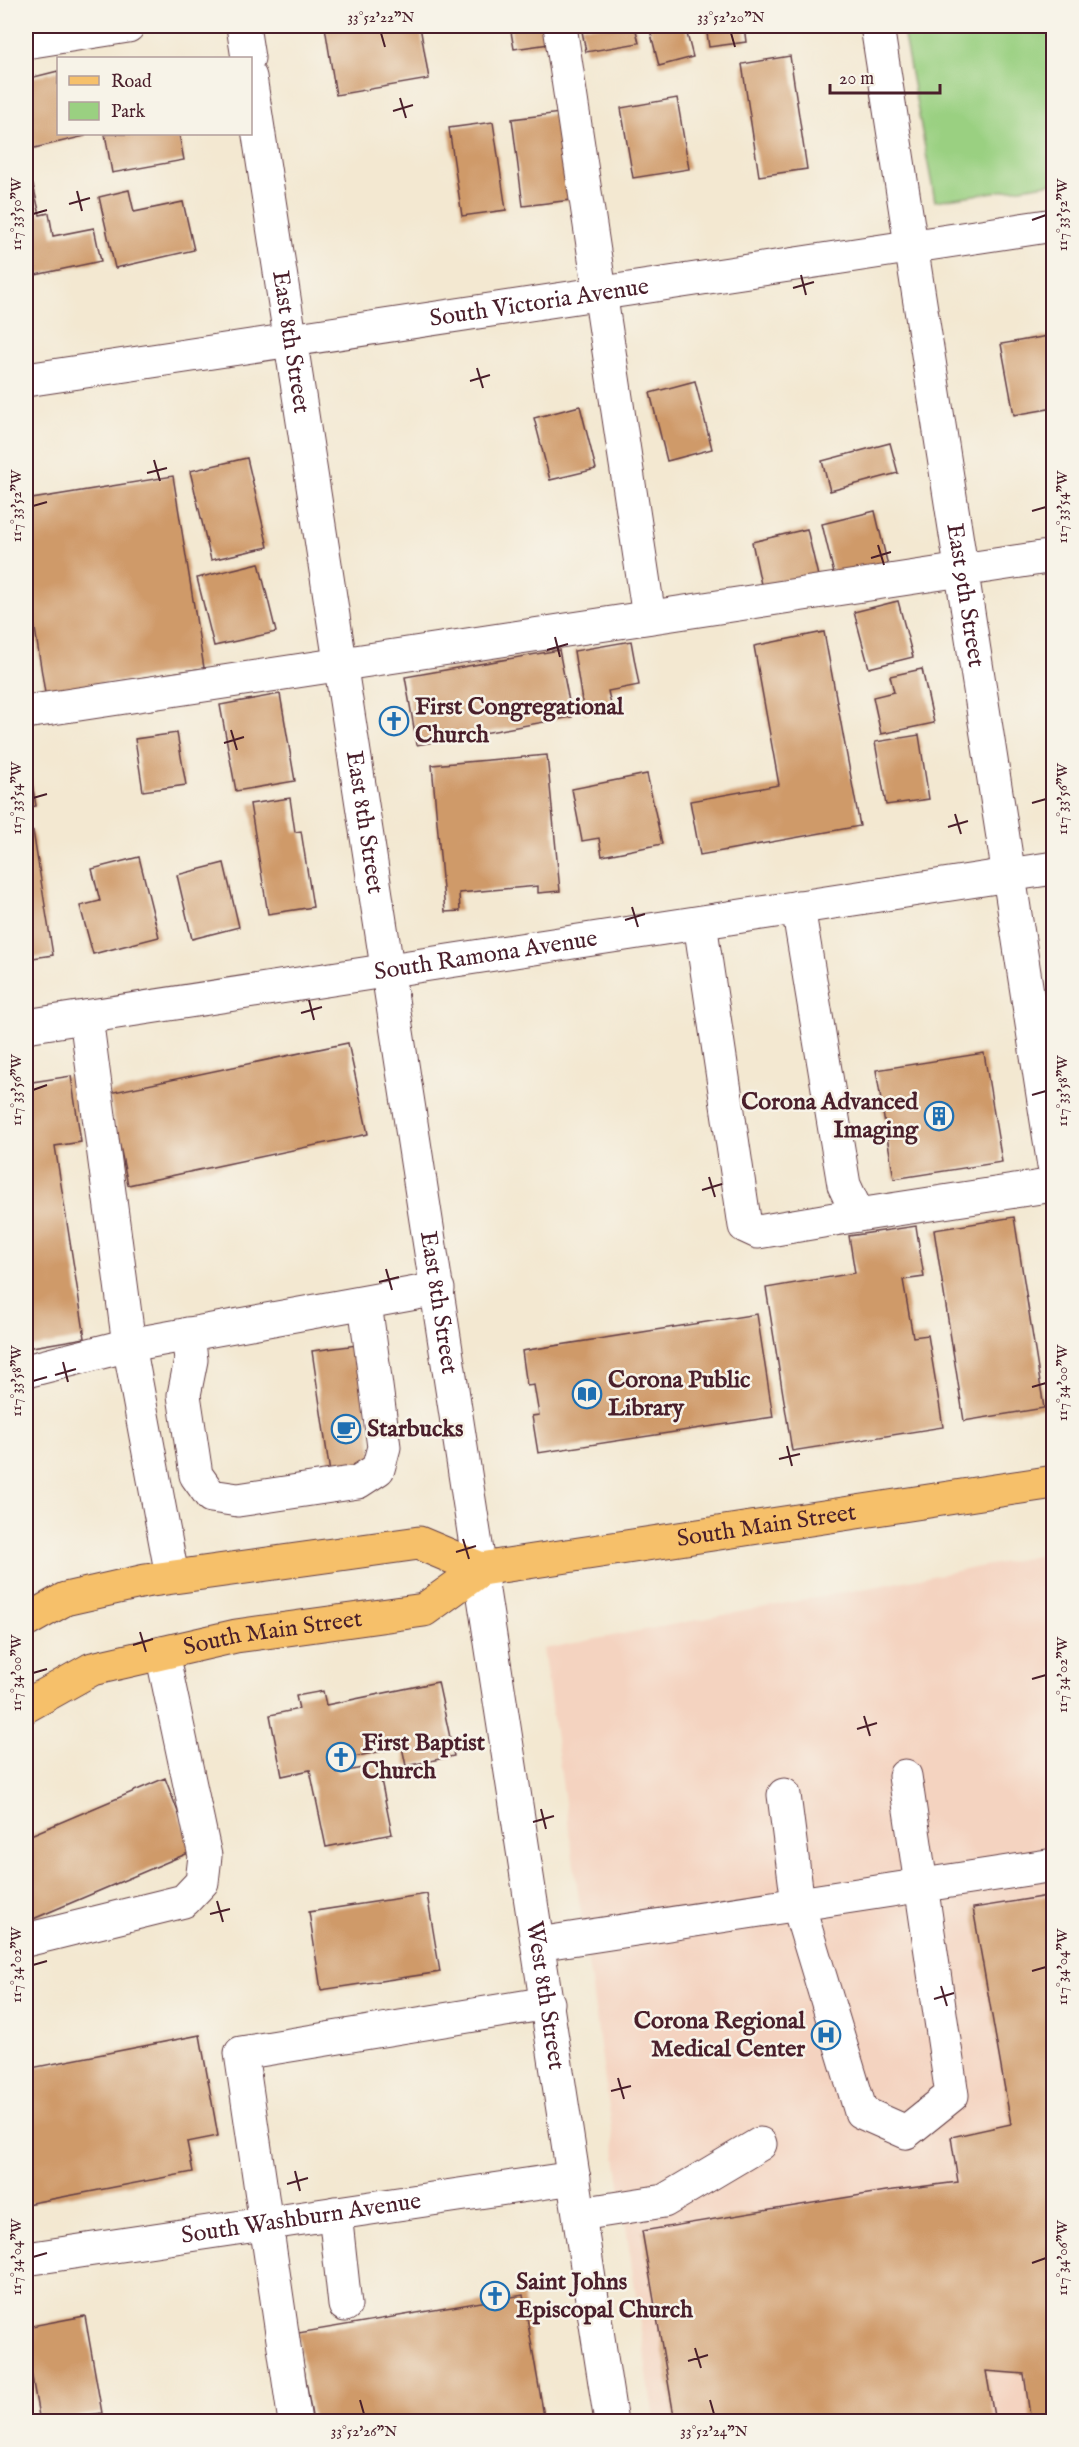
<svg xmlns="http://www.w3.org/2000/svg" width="1079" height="2447" viewBox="0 0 1079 2447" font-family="'IM FELL English',serif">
  <rect width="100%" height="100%" fill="#f7f3e8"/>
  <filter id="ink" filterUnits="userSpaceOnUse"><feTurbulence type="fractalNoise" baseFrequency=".0167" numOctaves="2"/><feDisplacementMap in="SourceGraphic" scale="12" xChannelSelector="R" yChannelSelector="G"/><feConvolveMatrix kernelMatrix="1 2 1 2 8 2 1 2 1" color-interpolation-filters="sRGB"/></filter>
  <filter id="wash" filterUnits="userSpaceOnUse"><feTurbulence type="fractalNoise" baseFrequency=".008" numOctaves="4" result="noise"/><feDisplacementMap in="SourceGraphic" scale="24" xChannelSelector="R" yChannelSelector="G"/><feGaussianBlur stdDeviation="1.35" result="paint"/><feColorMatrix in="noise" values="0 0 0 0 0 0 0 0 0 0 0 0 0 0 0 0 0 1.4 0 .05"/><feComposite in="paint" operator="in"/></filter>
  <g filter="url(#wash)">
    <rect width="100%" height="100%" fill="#f3e8d1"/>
    <path fill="#f4d3c0" d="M1053,1553v868h-399l-111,-772z"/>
    <path fill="#9ad081" stroke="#727856" stroke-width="1.5" d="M902,26h151v157l-118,18z"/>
    <g id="blocks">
      <path fill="#cf9a69" d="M333,26h87l9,53 -93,16 -11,-68z
        M510,26h37l2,18 -35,5z
        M581,26h54l4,17 -53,9z
        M649,26h36l8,31 -34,9z
        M706,26h38l2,16 -37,5z
        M790,56l17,113 -48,7 -17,-112z
        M58,71v63h27v2l-59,14v-71z
        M677,98l12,71 -56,9 -12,-70z
        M560,113l11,87 -48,6 -11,-87z
        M493,122l13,88 -44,6 -13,-88z
        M105,134h74l5,26 -72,13z
        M33,185l7,30 9,-2 4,23 41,-8 7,33 -75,16v-91z
        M129,190l5,22 49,-10 11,48 -79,18 -16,-71z
        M1054,335v73l-40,7 -13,-71z
        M695,381l17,68 -45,12 -17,-68z
        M580,406l16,63 -46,11 -16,-62z
        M890,443l8,30 -68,18 -8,-30z
        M247,458l21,89 -57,13 -21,-89z
        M173,476l31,192 -159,25 -19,-122v-71z
        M875,511l13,55 -53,12 -13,-54z
        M807,529l11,47 -56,13 -10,-47z
        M259,563l17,69 -62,14 -17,-68z
        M898,601l15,56 -44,11 -15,-56z
        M824,632l36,194 -160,29 -10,-54 89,-16 -25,-139z
        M631,641l8,44 -31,6 4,18 -28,5 -10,-63z
        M559,650l13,67 -155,28 -12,-68z
        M922,669l12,54 -53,11 -8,-37 21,-5 -4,-16z
        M280,694l15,87 -59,10 -16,-86z
        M177,733l9,52 -43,6 -8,-52z
        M919,735l10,64 -43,6 -11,-63z
        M547,755l13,136 -22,2v-7l-79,7 1,18 -15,1 -13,-147z
        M28,761l8,45 -10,2v-46z
        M647,774l15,70 -60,12 -3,-18 -17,3 -10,-52z
        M290,798l5,34 6,-1 12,76 -45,7 -18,-110z
        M33,831l20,124 -27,4v-126z
        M139,857l20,80 -66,17 -13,-48 20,-5 -8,-32z
        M224,863l15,64 -47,12 -15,-64z
        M348,1043l20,91 -240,51 -19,-92z
        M984,1053l18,109 -108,17 -18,-109z
        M71,1076l10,66 -26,4 30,192 -59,10v-265z
        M1014,1217l30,191 -80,13 -30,-191z
        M916,1226l8,51 -21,3 10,57 15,-2 15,92 -151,24 -26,-163 89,-15 -6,-37z
        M757,1314l16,103 -235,36 -6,-37 7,-1 -5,-30 -7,1 -5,-35z
        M357,1345l17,123 -43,12 -19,-129z
        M438,1682l16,74 -48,10 -4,-19 -68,14 3,12 41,-8 14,69 -66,13 -16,-77 -28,6 -12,-61 29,-6 -3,-13 27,-5 3,14z
        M165,1778l28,73 -167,71v-85z
        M427,1894l13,78 -119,18 -12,-78z
        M1054,1895v527h-23l-7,-48 -38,-3 9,51h-320l-33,-191 244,-40 72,-9 -7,-45 60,-13 -38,-216z
        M200,2035l18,101 -31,6 6,30 -167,32v-135z
        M523,2295l22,127h-232l-15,-89z
        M85,2316l17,97 -62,9 -14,-79v-16z"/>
    </g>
  </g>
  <g filter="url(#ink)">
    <use href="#blocks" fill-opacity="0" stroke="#633d44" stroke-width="1.5"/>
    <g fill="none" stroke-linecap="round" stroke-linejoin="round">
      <g stroke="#633d44" stroke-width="35">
        <g id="minor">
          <path d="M243,26l5,32"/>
          <path d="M560,26l89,591"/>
          <path id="s1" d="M877,26l177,1140"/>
          <path d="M26,42l102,-16"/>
          <path id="s2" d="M250,77l361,2345"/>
          <path id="s3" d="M26,380l1028,-155"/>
          <path d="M26,712l1028,-156"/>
          <path d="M798,907l46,278 14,30 196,-30"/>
          <path d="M700,923l45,303 13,6 100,-17"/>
          <path d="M86,1017l43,328 43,231"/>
          <path id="s4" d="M26,1026l1028,-158"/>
          <path d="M188,1334l3,26 -7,35 12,80 15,21 27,4 120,-18 20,-13 6,-22 -19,-144"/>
          <path d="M26,1371l103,-26 309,-56"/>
          <path d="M784,1795l14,109 63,208 45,20 46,-37 -47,-319"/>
          <path d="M26,1940l158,-39 18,-19 3,-26 -43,-203"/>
          <path d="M538,1944l516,-79"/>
          <path d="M335,2213l10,92"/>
          <path d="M580,2214l84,-13 96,-57"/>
          <path id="s5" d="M26,2259l548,-81"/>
          <path d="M295,2422l-54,-369 307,-50"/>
        </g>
      </g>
      <g stroke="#633d44" stroke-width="35">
        <g id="major">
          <path d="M26,1621l39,-22 80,-18 274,-38 62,26"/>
          <path id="s6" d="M26,1706l66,-37 144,-33 188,-26 57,-41 573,-87"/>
        </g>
      </g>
      <use href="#minor" stroke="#fff" stroke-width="33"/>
      <use href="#major" stroke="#f6c06b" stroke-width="33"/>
    </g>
  </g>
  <path fill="none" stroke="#4a1f2b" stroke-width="2" d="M381,33l4,14M731,33l4,14M400,98l6,20M393,111l20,-6M77,191l5,20M69,204l21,-6M33,214l14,-4M1032,220l14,-5M801,275l5,20M793,288l21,-6M477,368l6,20M470,381l20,-6M154,460l6,21M147,473l20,-5M33,506l14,-4M1032,511l14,-4M878,545l6,20M871,558l20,-6M555,637l5,20M547,650l21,-6M231,730l6,20M224,743l20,-6M33,798l14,-4M1032,803l14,-4M955,814l6,20M948,827l20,-6M632,907l6,20M625,920l20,-6M309,1000l5,20M301,1013l21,-6M33,1090l14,-5M1032,1095l14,-4M709,1177l6,20M702,1190l20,-6M386,1269l6,21M379,1282l20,-5M63,1362l5,20M55,1375l21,-6M33,1381l14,-4M1032,1387l14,-4M787,1446l5,20M779,1459l21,-5M463,1539l6,20M456,1552l20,-6M140,1632l6,20M133,1645l20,-6M33,1673l14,-4M1032,1679l14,-4M864,1716l6,20M857,1729l20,-6M541,1809l5,20M533,1822l21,-6M217,1901l6,21M210,1914l20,-5M33,1965l14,-4M1032,1971l14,-4M941,1986l6,20M934,1999l20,-6M618,2078l6,21M611,2091l20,-5M295,2171l5,20M287,2184l21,-6M33,2257l14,-4M1032,2263l14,-5M695,2348l6,20M688,2361l20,-6M360,2400l4,14M710,2400l4,14"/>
  <defs>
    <g id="church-ring" transform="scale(1.5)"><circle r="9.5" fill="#f7f3e8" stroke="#1f6fb2" stroke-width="1.5"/><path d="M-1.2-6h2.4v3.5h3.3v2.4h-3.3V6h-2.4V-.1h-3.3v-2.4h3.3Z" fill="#1f6fb2"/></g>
    <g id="building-ring" transform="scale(1.5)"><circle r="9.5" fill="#f7f3e8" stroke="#1f6fb2" stroke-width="1.5"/><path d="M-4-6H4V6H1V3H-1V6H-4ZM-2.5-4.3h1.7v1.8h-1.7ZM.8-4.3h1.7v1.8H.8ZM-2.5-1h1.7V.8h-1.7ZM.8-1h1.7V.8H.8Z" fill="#1f6fb2"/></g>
    <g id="library-ring" transform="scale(1.5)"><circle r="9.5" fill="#f7f3e8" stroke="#1f6fb2" stroke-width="1.5"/><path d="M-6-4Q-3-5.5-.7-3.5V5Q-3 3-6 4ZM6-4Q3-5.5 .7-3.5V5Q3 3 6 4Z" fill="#1f6fb2"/></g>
    <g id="cafe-ring" transform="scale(1.5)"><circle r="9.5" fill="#f7f3e8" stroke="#1f6fb2" stroke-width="1.5"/><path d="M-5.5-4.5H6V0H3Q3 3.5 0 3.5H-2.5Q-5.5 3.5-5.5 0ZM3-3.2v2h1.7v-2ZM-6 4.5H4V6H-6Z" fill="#1f6fb2"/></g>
    <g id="hospital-ring" transform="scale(1.5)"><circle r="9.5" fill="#f7f3e8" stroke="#1f6fb2" stroke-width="1.5"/><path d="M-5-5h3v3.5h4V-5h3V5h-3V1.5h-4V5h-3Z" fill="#1f6fb2"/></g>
  </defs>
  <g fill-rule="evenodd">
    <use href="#church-ring" x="394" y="721"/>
    <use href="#building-ring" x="939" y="1116"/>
    <use href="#library-ring" x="587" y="1394"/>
    <use href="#cafe-ring" x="346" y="1429"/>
    <use href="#church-ring" x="341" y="1757"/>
    <use href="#hospital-ring" x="826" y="2035"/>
    <use href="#church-ring" x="495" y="2296"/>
  </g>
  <g text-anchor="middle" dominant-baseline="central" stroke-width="5" stroke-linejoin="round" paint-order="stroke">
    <g font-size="24" fill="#4a1f2b" stroke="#f7f3e8">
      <text stroke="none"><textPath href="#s3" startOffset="519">South Victoria Avenue</textPath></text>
      <text stroke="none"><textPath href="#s2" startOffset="268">East 8th Street</textPath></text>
      <text stroke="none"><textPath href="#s1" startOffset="576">East 9th Street</textPath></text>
      <text stroke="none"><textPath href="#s2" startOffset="754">East 8th Street</textPath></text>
      <text stroke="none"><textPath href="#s4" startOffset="465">South Ramona Avenue</textPath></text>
      <text stroke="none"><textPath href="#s2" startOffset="1240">East 8th Street</textPath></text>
      <text stroke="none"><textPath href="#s6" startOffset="772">South Main Street</textPath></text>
      <text stroke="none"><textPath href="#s6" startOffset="260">South Main Street</textPath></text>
      <text stroke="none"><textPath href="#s2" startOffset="1941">West 8th Street</textPath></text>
      <text stroke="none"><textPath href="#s5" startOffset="278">South Washburn Avenue</textPath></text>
    </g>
    <g font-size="24" font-weight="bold" fill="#4a1f2b" stroke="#f7f3e8" text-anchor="start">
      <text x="415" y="707">First Congregational<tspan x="415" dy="28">Church</tspan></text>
      <text x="918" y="1102" text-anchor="end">Corona Advanced<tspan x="918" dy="28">Imaging</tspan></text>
      <text x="608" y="1380">Corona Public<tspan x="608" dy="28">Library</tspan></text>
      <text x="367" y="1429">Starbucks</text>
      <text x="362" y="1743">First Baptist<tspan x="362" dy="28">Church</tspan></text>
      <text x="805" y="2021" text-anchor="end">Corona Regional<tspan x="805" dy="28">Medical Center</tspan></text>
      <text x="516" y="2282">Saint Johns<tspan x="516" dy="28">Episcopal Church</tspan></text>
    </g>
  </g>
  <rect width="1079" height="2447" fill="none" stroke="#f7f3e8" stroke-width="66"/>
  <rect x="57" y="57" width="195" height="78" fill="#f7f3e8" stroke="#b29e9c" stroke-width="1.5"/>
  <rect x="69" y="76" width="30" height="9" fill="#f6c06b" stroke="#b29e9c" stroke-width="1.5"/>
  <text x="111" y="87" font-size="18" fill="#4a1f2b">Road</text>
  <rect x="69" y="102" width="30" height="18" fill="#9ad081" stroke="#b29e9c" stroke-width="1.5"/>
  <text x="111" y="117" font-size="18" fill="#4a1f2b">Park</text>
  <path d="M830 84v9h110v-9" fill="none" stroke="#4a1f2b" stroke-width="3"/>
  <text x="839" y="84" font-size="18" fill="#4a1f2b" stroke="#f7f3e8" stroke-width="4.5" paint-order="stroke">20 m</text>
  <rect x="33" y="33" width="1013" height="2381" fill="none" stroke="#4a1f2b" stroke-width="2"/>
  <g font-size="15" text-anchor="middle" fill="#4a1f2b">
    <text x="381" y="22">33°52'22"N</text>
    <text x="731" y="22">33°52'20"N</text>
    <text transform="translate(16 214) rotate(-90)" y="5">117°33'50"W</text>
    <text transform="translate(1062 215) rotate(-90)" y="5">117°33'52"W</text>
    <text transform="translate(16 506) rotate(-90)" y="5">117°33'52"W</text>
    <text transform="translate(1062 507) rotate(-90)" y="5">117°33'54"W</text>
    <text transform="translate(16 798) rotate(-90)" y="5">117°33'54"W</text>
    <text transform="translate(1062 799) rotate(-90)" y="5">117°33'56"W</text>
    <text transform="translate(16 1090) rotate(-90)" y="5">117°33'56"W</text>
    <text transform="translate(1062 1091) rotate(-90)" y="5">117°33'58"W</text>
    <text transform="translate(16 1381) rotate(-90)" y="5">117°33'58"W</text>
    <text transform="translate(1062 1383) rotate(-90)" y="5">117°34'00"W</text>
    <text transform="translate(16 1673) rotate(-90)" y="5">117°34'00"W</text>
    <text transform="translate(1062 1675) rotate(-90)" y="5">117°34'02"W</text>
    <text transform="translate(16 1965) rotate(-90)" y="5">117°34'02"W</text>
    <text transform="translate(1062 1967) rotate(-90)" y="5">117°34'04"W</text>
    <text transform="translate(16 2257) rotate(-90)" y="5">117°34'04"W</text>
    <text transform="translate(1062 2258) rotate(-90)" y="5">117°34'06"W</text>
    <text x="364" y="2436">33°52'26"N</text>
    <text x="714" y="2436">33°52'24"N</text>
  </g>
</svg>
